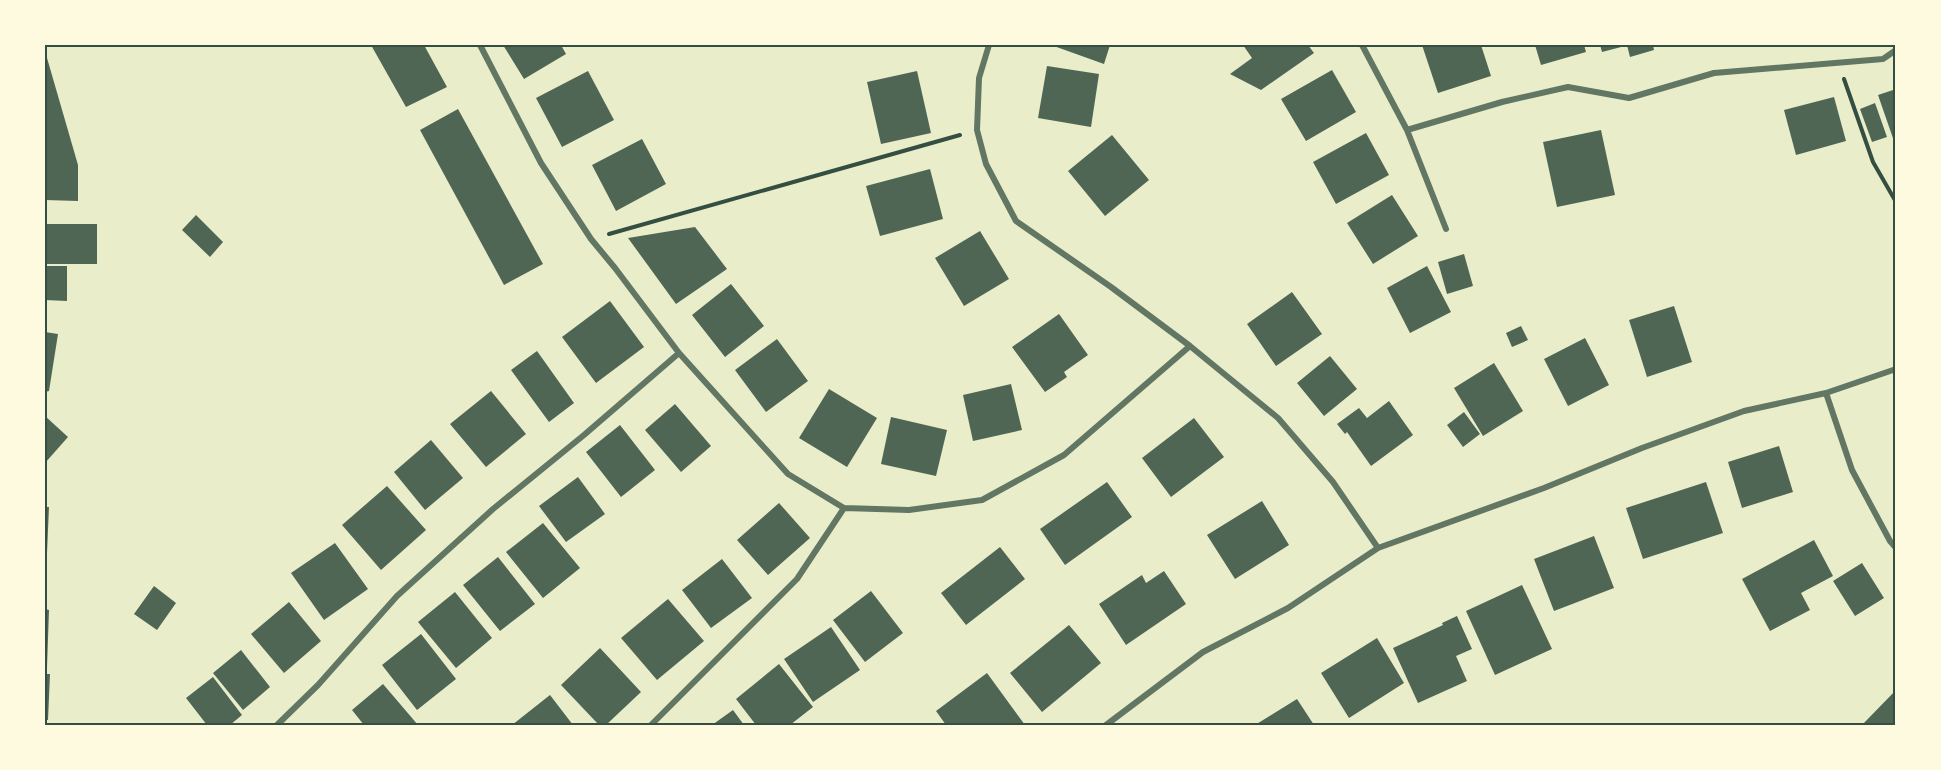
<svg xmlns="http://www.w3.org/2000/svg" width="1941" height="770" viewBox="0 0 1941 770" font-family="'Public Sans',sans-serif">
  <rect width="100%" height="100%" fill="#e9edc9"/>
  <path fill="#4f6655" d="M371,45h53l23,42 -41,20z
    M503,45h58l5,9 -42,25z
    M1051,45h59l-6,19z
    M1243,45h65l6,8 -53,37 -31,-16 22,-16z
    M1422,45h59l10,31 -53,17z
    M1535,45h49l2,7 -45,13z
    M1600,45h24l1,1 -23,6z
    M1627,45h26l1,5 -24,7z
    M45,51l33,114v36l-33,-1z
    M1047,66l52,8 -8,53 -53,-9z
    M1332,70l24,42 -50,29 -25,-42z
    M588,71l26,49 -52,27 -26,-49z
    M917,71l14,62 -50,11 -14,-62z
    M1896,89v58l-18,-52z
    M1834,97l12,44 -50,14 -12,-45z
    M1875,103l12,34 -15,5 -12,-33z
    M458,109l85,155 -39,21 -84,-155z
    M1601,130l14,65 -58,12 -14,-65z
    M1366,133l23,42 -53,29 -23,-42z
    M1112,135l37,45 -44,36 -37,-45z
    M642,139l24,45 -50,27 -24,-46z
    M930,169l13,50 -63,17 -14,-50z
    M1392,195l26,41 -45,28 -26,-41z
    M196,215l27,27 -13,15 -28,-27z
    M45,224h52v40h-52z
    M695,227l32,42 -51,35 -48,-66z
    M980,231l29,48 -45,27 -29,-48z
    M1464,254l9,32 -26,8 -9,-32z
    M45,266h22v35l-22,-1z
    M1427,266l24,46 -41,21 -23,-45z
    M731,284l33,42 -39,31 -33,-42z
    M1292,292l30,42 -46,32 -29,-42z
    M610,301l34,46 -48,36 -34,-46z
    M1674,306l18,56 -45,15 -18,-57z
    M1059,314l29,41 -24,17 3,5 -22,15 -33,-45z
    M1521,326l7,14 -16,7 -6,-14z
    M45,332l13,2 -9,57 -4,1z
    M1585,338l24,47 -41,21 -24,-47z
    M777,339l31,42 -42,31 -31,-42z
    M537,351l37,52 -25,19 -38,-52z
    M1330,356l27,33 -33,27 -27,-33z
    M1494,363l29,48 -40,25 -29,-48z
    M1011,384l11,46 -49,11 -10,-46z
    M829,389l48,29 -30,49 -48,-29z
    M491,391l35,43 -40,33 -36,-43z
    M1389,401l24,34 -42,31 -24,-34 -2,2 -8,-10 22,-16 8,10z
    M675,404l36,42 -30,26 -36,-42z
    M1464,412l16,22 -17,13 -16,-22z
    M45,416l23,21 -23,26z
    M891,417l56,13 -11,46 -55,-12z
    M1194,418l30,39 -53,40 -29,-39z
    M620,425l35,45 -34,27 -35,-45z
    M431,440l32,38 -38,32 -31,-38z
    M1779,446l14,46 -51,16 -14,-46z
    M578,477l27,37 -39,28 -27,-36z
    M1107,482l25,35 -67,48 -25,-36z
    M1706,482l17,51 -80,26 -17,-51z
    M387,486l39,44 -45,40 -39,-45z
    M1262,501l27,44 -54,34 -28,-44z
    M779,503l31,35 -42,37 -31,-35z
    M45,507h4l-2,46h-2z
    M543,523l37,45 -37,30 -37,-46z
    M1594,536l20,52 -60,23 -20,-52z
    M1814,540l19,36 -32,17 9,17 -40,21 -28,-52z
    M335,543l33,46 -44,31 -33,-47z
    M1000,547l25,32 -59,46 -25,-32z
    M498,557l37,47 -35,27 -37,-46z
    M722,559l30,39 -41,30 -29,-38z
    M1862,563l22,35 -29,18 -22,-35z
    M1164,571l22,33 -60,41 -27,-41 43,-29 4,8z
    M1522,585l30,64 -57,26 -29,-64z
    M154,586l22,17 -19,27 -23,-16z
    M871,591l32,42 -38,29 -32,-42z
    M455,592l37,46 -36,30 -38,-46z
    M668,599l36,42 -47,39 -36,-42z
    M289,602l32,39 -37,32 -33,-39z
    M45,609l4,1 -2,57h-2z
    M1457,616l15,33 -16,7 11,25 -49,22 -25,-55 50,-23 -1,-2z
    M1069,625l32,38 -59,49 -32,-39z
    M831,627l29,43 -47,32 -29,-43z
    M421,634l35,45 -39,31 -35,-45z
    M1377,638l27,45 -55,35 -28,-45z
    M600,648l41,44 -35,33h-7l-38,-40z
    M241,650l29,37 -27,23 -30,-37z
    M779,664l34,43 -23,18h-34l-20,-26z
    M987,673l38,52h-79l-10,-14z
    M45,674h5l-2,46h-3z
    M213,677l29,38 -12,10h-23l-21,-27z
    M383,684l35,41h-54l-12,-15z
    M1896,690v35h-34z
    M550,695l23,30h-61z
    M1297,699l17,26h-59z
    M733,710l11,15h-32z"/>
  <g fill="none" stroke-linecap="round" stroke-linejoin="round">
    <path stroke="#344e41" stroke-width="4" d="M1844,79l29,83 23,40
      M609,234l351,-99"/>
    <path stroke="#617663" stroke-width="6" d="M480,45l61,118 50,76 24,29 64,85 109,121 56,34 65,2 73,-10 82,-45 126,-109
      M989,45l-10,33 -2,52 9,34 30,57 95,66 79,59 88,72 55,64 45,66
      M1362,45l45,85 39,99
      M1407,130l95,-28 66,-15 61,11 85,-25 169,-14 13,-9
      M1826,393l26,77 38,71 6,7
      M277,725l41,-40 79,-89 96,-87 91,-74 95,-82
      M651,725l146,-146 47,-71
      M1106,725l97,-73 85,-44 90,-60 166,-60 98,-40 102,-37 82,-18 70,-24"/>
  </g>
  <rect width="1941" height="770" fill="none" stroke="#fefae0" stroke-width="93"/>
  <rect x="46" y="46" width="1848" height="678" fill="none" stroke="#344e41" stroke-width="2"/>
</svg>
